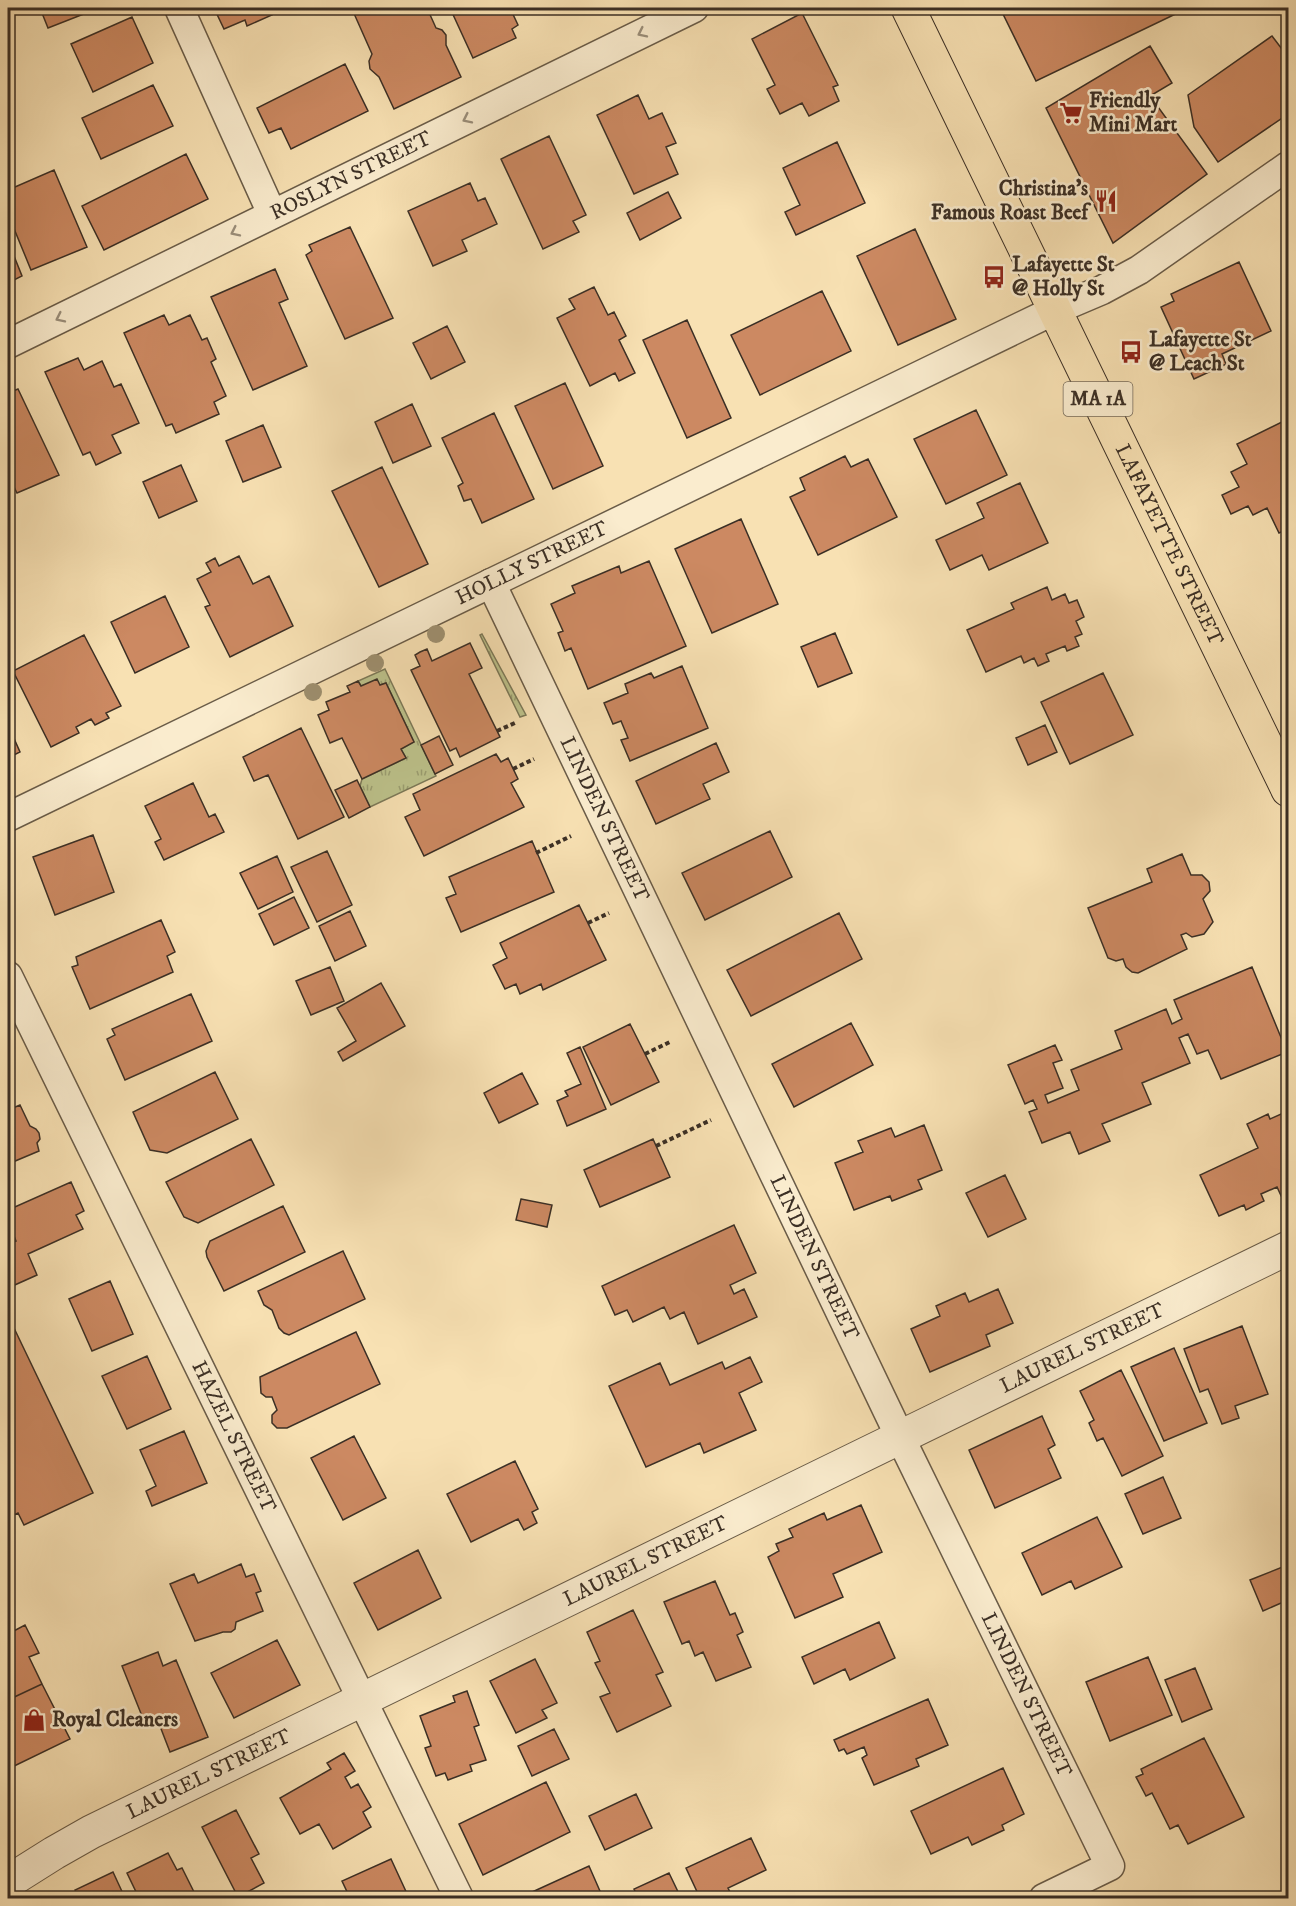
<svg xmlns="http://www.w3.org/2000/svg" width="1296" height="1906" viewBox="0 0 1296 1906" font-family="'IM FELL DW Pica',serif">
  <defs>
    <pattern id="grass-tufts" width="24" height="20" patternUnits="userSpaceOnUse" patternTransform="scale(1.5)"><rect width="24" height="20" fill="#bdc38c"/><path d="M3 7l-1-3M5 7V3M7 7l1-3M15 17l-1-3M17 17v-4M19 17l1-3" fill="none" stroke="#9b9f72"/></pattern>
  </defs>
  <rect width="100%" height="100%" fill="#f8e1b3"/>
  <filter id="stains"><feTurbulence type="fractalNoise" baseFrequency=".00333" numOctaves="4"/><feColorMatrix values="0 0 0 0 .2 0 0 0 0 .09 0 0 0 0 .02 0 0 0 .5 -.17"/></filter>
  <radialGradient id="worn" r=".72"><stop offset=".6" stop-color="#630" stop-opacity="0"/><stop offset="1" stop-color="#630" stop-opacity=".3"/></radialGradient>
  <path fill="url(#grass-tufts)" stroke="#7c7958" stroke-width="1.5" d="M482,634l44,81 -6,2 -40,-82z
    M385,669l51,107 -66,31 -10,-21 2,-7 44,-21 -5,-9 13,-7 -28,-59 -6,2 -19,1 -3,-5z"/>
  <path fill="#cc8962" stroke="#3b2f25" stroke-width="1.5" d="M40,8h59l-51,20z
    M214,8h59l-4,1 3,6 -25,11 -2,-6 -21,9z
    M355,8h72l9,20 6,2 4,5v10l15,32 -67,32 -15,-32 -9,-8 -1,-8 3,-7 -20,-45z
    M450,8h60l8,17 -6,4 4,9 -43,20z
    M1000,8h188l-152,73z
    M802,13l36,72 -5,2 6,14 -30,15 -7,-13 -22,11 -13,-25 8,-4 -23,-46z
    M132,17l21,46 -60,29 -22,-48z
    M1272,36l16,21v57l-70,48 -24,-35 -6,-32z
    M1150,46l22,37 -22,13 57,78 -94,69 -67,-135z
    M345,64l23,47 -77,38 -10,-21 -12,5 -12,-25z
    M153,85l20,41 -72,33 -19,-41z
    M638,95l11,24 13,-6 14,30 -10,4 12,27 -44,20 -37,-79z
    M549,136l37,79 -13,6 6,11 -36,17 -42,-90z
    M837,142l28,61 -69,32 -11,-23 15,-7 -17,-37z
    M186,154l22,45 -104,51 -22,-44z
    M54,170l33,77 -56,23 -23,-56v-24z
    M470,183l8,18 7,-3 12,26 -35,16 5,11 -34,15 -25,-55z
    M668,192l13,26 -41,22 -13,-27z
    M350,227l43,91 -48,21 -39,-84 6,-4 -3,-6z
    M915,229l41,90 -58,26 -41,-89z
    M8,241l14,35 -14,7z
    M1239,262l32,69 -49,23 4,10 -32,15 -33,-72 13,-6 -3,-7z
    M275,269l13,30 -9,4 28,63 -54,24 -42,-93z
    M594,287l14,28 6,-3 12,24 -7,4 16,33 -16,8 -4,-8 -25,13 -33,-68 18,-9 -6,-10z
    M822,291l29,60 -91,44 -29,-60z
    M164,315l5,10 21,-10 12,25 5,-2 9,21 -5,3 15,34 -12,6 5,12 -43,19 -4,-9 -6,2 -42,-93z
    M687,320l44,98 -44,20 -44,-98z
    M447,326l18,36 -34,17 -18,-36z
    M78,358l6,12 18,-9 12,26 7,-3 18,39 -27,12 9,18 -25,12 -6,-13 -7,3 -38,-83z
    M565,383l38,83 -50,23 -38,-83z
    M18,389l41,86 -42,18 -3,-6 -6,3v-97z
    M412,404l19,42 -38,17 -18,-41z
    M976,410l31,65 -61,29 -32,-65z
    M494,413l40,86 -52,24 -11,-24 -7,2 -6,-15 5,-3 -21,-45z
    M1288,419v110l-9,4 -12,-25 -14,7 -5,-9 -17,8 -9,-19 17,-8 -8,-15 16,-8 -10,-20z
    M263,425l18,42 -38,15 -17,-41z
    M845,456l6,11 17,-8 29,58 -79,38 -28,-58 15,-7 -5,-12z
    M181,465l16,36 -38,17 -16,-36z
    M382,467l46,97 -49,23 -47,-96z
    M1020,483l28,60 -59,27 -7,-15 -32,15 -14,-30 48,-22 -7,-15z
    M741,519l37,85 -66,29 -37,-84z
    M239,556l14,28 16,-8 24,50 -63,31 -25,-50 5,-2 -13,-26 14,-7 -5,-9 9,-5 4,8z
    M649,561l37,85 -98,43 -17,-41 -6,3 -7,-18 5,-2 -12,-27 24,-11 -3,-7 47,-20 2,7z
    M1047,587l5,13 13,-6 4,9 8,-3 7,17 -8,4 6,13 -7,3 4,9 -12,5 -2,-5 -19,8 3,7 -11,5 -4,-8 -10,5 -3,-7 -35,16 -19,-42 47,-21 -3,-6z
    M165,596l24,51 -54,26 -24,-51z
    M835,633l17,40 -34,14 -17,-40z
    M84,635l37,71 -15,7 3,5 -14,7 -4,-6 -15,8 3,6 -28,14 -38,-76z
    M470,643l12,25 -13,6 31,63 -40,20 -4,-9 -6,3 -39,-81 9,-4 -5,-11 5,-3 7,-3 5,12z
    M682,666l26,62 -78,33 -9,-21 7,-2 -7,-17 -8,3 -9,-21 24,-10 -3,-9 26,-11 3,5z
    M1103,673l30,62 -63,29 -29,-62z
    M377,679l3,6 6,-2 28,59 -13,7 5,9 -44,21 -20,-41 -12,5 -12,-28 11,-5 -3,-8 24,-10 -3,-6 11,-5 3,5z
    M8,725l12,27 -12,6z
    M1045,725l12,27 -29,13 -12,-27z
    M301,728l43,89 -46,22 -30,-64 -14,6 -11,-24z
    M439,736l14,29 -18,9 -14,-29z
    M716,743l13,29 -26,12 7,15 -54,25 -20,-43z
    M496,754l5,8 7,-4 10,21 -7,4 13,24 -100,49 -19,-39 15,-7 -7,-16z
    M357,780l13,27 -21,11 -14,-28z
    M193,783l16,34 6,-3 9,18 -60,28 -9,-18 6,-3 -16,-33z
    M770,831l22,46 -87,43 -23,-47z
    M93,835l21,57 -59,23 -22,-58z
    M532,841l22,51 -93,40 -15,-34 10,-4 -7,-17z
    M327,851l25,54 -35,17 -26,-55z
    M1182,854l9,21h11l7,7 1,9 -7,8 10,23 -9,12 -12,3 -6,-4 -5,2 6,14 -49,24 -6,-1 -6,-5 -3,-8 -7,2 -8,-3 -20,-50 64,-26 -5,-13z
    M277,856l16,36 -35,17 -18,-36z
    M294,897l15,31 -35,17 -15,-31z
    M579,905l27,55 -63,30 -2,-6 -21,10 -4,-10 -11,5 -12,-24 14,-7 -7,-15z
    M350,911l16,35 -31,15 -16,-35z
    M839,913l23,46 -111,57 -24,-46z
    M161,920l14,32 -8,4 6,16 -83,37 -18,-42 6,-2 -2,-8z
    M330,967l14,34 -33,14 -15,-34z
    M1252,967l35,85 -66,27 -13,-29 -11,4 -9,-20 -9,4 11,25 -48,20 9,21 -49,20 8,17 -31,13 -9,-22 -28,11 -13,-31 8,-3 -4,-9 -8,4 -17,-39 47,-20 7,15 -9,3 10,25 -18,7 3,8 31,-13 -8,-20 51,-21 -7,-18 51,-22 6,15 10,-5 -8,-19z
    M381,983l24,43 -62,35 -5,-9 18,-11 -19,-33z
    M191,994l21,47 -87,39 -18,-41 8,-4 -3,-6z
    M851,1023l22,42 -79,42 -22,-43z
    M630,1024l29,58 -48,23 -28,-58z
    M580,1047l26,62 -39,17 -10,-25 11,-5 -3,-5 16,-7 -14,-31z
    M215,1072l23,47 -71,34 -17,-3 -17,-38z
    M522,1073l16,31 -39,19 -15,-30z
    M20,1105l10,21 6,3 3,4 1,6 -3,4 2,8 -31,13v-54z
    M1288,1111v86l-5,3 -6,-13 -16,7 3,7 -18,9 -2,-5 -25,11 -19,-41 58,-27 -11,-24 21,-10 2,5z
    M924,1125l18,45 -24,10 4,9 -30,12 -2,-5 -36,14 -19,-47 28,-11 -5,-11 33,-13 4,9z
    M251,1139l23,46 -76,38 -14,-6 -18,-35z
    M653,1139l17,38 -70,30 -16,-37z
    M1005,1175l21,44 -38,18 -22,-44z
    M71,1182l13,29 -8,4 7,14 -55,25 9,21 -29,13v-44l8,-3 -8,-20v-11z
    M521,1199l31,6 -5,22 -31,-7z
    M283,1206l22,46 -81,39 -17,-34 -1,-6 4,-10z
    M734,1225l22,48 -26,12 4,9 10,-5 13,28 -59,27 -14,-32 -14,7 -6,-12 -31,15 -6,-12 -12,5 -13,-29z
    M343,1251l22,48 -76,36 -5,-2 -5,-5 -7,-18 -8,-5 -6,-14z
    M110,1281l23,53 -41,17 -23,-52z
    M998,1289l15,34 -27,12 4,11 -60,26 -19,-43 29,-13 -4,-10 29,-13 4,9z
    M1242,1326l26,68 -33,12 4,12 -17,6 -14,-35 -8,3 -16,-43z
    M14,1328l79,165 -69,32 -6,-12 -10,5v-187z
    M356,1332l24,52 -93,44h-10l-5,-5v-8l5,-5 -5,-13h-6l-5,-4 -1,-16z
    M1174,1348l33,75 -43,18 -33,-74z
    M147,1356l24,53 -44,20 -25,-53z
    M750,1357l12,25 -23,11 17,37 -52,23 -4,-10 -54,24 -37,-81 51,-23 10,22 52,-23 3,7z
    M1121,1370l42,86 -41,20 -19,-38 -6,3 -8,-18 5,-3 -14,-29z
    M1042,1416l13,29 -7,4 13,29 -66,30 -26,-58z
    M184,1431l23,52 -55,23 -6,-15 10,-5 -16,-36z
    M354,1436l32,62 -43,22 -32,-62z
    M515,1461l23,48 -6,3 5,11 -13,7 -6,-11 -47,23 -24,-48z
    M1163,1477l18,41 -38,16 -18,-40z
    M861,1505l21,47 -49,22 10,23 -48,21 -27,-61 11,-6 -3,-7 17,-7 -4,-8 35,-16 3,7z
    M1097,1517l25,50 -47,22 -4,-8 -29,14 -20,-42z
    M418,1550l23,48 -63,32 -24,-47z
    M241,1564l5,13 8,-3 7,17 -5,2 7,18 -27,11 -1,7 -4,3h-8l-28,9 -25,-57 24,-10 4,9z
    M1285,1566l3,7v27l-25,11 -13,-31z
    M715,1581l15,34 5,-2 8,19 -6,3 14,32 -35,14 -13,-29 -8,4 -6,-15 -7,3 -18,-42z
    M633,1610l30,62 -7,3 15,31 -54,26 -17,-35 10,-4 -15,-30 5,-2 -13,-29z
    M879,1622l16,36 -45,22 -5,-11 -31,15 -12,-27z
    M25,1625l14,28 -10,4 13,27 -34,16v-66z
    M277,1640l23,45 -66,33 -23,-45z
    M158,1652l5,14 13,-6 32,77 -38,15 -12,-31 -12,5 -24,-60z
    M1148,1657l24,58 -62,26 -24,-59z
    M535,1659l22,44 -15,7 5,8 -31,15 -26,-52z
    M1195,1668l17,41 -30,13 -17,-42z
    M42,1684l28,55 -62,30v-69z
    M467,1691l12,34 -5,2 12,33 -16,5 2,6 -24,9 -3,-7 -9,3 -11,-28 6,-2 -11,-30 35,-14 -2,-6z
    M928,1699l20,46 -32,14 3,7 -45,19 -12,-27 5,-3 -3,-8 -17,7 -3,-5 -5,2 -5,-11z
    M554,1729l15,30 -37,17 -14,-30z
    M1204,1738l40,79 -56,27 -10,-19 -8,4 -18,-36 -6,3 -10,-19 7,-3 -2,-5z
    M344,1753l11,18 -10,6 6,11 7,-4 13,23 -8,5 8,15 -38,22 -14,-25 -19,10 -20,-36 51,-29 -4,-6z
    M1003,1768l21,46 -22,11 2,5 -32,15 -4,-8 -37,17 -20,-43z
    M546,1782l24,50 -87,43 -24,-51z
    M636,1794l16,34 -47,22 -16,-34z
    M236,1810l23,44 -8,4 13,25 -26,14 -36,-70z
    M751,1838l15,32 -38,18 5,10h-33l-14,-30z
    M168,1853l9,17 5,-2 15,30h-58l-12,-25z
    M391,1859l18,39h-59l-8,-17z
    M589,1866l14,32h-84z
    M113,1872l12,26h-46l-4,-8z
    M669,1873l12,25h-43l-4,-9z"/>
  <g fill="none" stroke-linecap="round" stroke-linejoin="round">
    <g stroke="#6a5c48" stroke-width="31">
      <g id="minor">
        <path d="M179,8l93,206"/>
        <path id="s1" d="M8,344l686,-336"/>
        <path id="s2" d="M491,583l409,854 210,429 -66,32"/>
        <path id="s3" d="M8,817l1047,-507 47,-20 37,-20 149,-104"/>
        <path id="s4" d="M8,976l451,922"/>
      </g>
    </g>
    <g stroke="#6a5c48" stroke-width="35">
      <g id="tertiary">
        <path id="s5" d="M8,1882l46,-29 37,-21 1197,-584"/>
      </g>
    </g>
    <g stroke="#3b2f25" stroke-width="35">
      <g id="trunk">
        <path id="s6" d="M908,8l380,782"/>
      </g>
    </g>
    <path stroke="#3b2f25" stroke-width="4" stroke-dasharray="4.5 3" stroke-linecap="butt" d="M497,731l20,-9
      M513,769l21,-10
      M536,853l35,-17
      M588,923l21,-10
      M645,1054l27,-13
      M656,1146l55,-26"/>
    <use href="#minor" stroke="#faecce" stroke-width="28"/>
    <use href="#tertiary" stroke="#faecce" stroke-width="33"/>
    <use href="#trunk" stroke="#f8e1b3" stroke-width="33"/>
  </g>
  <g fill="#9e9070">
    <circle cx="436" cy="634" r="9"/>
    <circle cx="375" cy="663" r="9"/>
    <circle cx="313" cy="692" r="9"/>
  </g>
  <defs><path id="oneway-chevron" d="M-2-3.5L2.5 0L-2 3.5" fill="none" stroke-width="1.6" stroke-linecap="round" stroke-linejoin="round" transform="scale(1.5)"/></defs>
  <g stroke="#9a8e7a">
    <use href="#oneway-chevron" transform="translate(642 33) rotate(154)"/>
    <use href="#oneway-chevron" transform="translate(467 119) rotate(154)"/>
    <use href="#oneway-chevron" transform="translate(235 232) rotate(154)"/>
    <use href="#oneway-chevron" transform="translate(60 318) rotate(154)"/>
  </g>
  <defs>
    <g id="supermarket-bare" transform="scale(1.8)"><path d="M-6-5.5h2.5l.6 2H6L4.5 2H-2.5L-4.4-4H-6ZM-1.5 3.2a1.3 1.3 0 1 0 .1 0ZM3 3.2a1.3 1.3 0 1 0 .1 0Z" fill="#8f2418" stroke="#faecce" stroke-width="2.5" paint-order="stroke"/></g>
    <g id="restaurant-bare" transform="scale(1.8)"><path d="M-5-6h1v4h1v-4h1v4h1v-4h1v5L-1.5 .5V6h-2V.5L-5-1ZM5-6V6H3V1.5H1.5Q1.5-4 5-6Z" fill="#8f2418" stroke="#faecce" stroke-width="2.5" paint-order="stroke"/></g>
    <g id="bus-bare" transform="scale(1.8)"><path d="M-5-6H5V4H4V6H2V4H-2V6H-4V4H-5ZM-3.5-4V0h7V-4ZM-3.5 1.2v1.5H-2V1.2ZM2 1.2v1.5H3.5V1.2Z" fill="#8f2418" stroke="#faecce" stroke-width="2.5" paint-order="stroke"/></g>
    <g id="shop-bare" transform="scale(1.8)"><path d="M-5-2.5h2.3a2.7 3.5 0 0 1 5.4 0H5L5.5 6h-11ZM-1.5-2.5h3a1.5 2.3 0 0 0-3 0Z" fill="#8f2418" stroke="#faecce" stroke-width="2.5" paint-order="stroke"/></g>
  </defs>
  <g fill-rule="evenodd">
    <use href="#supermarket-bare" x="1071" y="113"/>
    <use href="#restaurant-bare" x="1106" y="201"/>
    <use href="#bus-bare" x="994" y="277"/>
    <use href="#bus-bare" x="1131" y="352"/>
    <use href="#shop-bare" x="34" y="1720"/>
  </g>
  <g text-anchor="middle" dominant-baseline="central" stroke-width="5" stroke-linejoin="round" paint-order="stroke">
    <rect fill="#faecce" stroke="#746858" stroke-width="1.5" x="1063.5" y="382" width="69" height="34" rx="4.5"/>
    <g font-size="20" font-weight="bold" fill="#3b2f25">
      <text x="1098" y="399">MA 1A</text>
    </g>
    <g font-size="21" font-weight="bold" fill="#3b2f25" stroke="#faecce" text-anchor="start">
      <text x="1089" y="101">Friendly<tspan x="1089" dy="24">Mini Mart</tspan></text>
      <text x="1088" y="189" text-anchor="end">Christina's<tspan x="1088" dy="24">Famous Roast Beef</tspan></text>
      <text x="1012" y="265">Lafayette St<tspan x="1012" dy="24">@ Holly St</tspan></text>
      <text x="1149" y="340">Lafayette St<tspan x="1149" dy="24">@ Leach St</tspan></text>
      <text x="52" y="1720">Royal Cleaners</text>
    </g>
    <g font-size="21" fill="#3b2f25" stroke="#faecce">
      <text stroke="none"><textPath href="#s1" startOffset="382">ROSLYN STREET</textPath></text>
      <text stroke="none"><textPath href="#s6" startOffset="597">LAFAYETTE STREET</textPath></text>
      <text stroke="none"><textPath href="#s3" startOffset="582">HOLLY STREET</textPath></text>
      <text stroke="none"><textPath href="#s2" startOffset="262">LINDEN STREET</textPath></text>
      <text stroke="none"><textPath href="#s2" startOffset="748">LINDEN STREET</textPath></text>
      <text stroke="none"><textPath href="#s5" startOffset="1200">LAUREL STREET</textPath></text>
      <text stroke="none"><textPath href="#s4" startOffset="513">HAZEL STREET</textPath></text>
      <text stroke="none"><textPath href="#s5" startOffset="714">LAUREL STREET</textPath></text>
      <text stroke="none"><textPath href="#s2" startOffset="1234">LINDEN STREET</textPath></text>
      <text stroke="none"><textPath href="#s5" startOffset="228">LAUREL STREET</textPath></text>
    </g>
  </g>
  <rect width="1296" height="1906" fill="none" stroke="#f8e1b3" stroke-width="30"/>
  <rect x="9" y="9" width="1278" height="1888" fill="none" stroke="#3b2f25" stroke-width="3"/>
  <rect x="15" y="15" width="1266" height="1876" fill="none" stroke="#3b2f25" stroke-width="1.5"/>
  <rect width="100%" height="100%" filter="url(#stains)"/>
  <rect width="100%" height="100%" fill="url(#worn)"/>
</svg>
